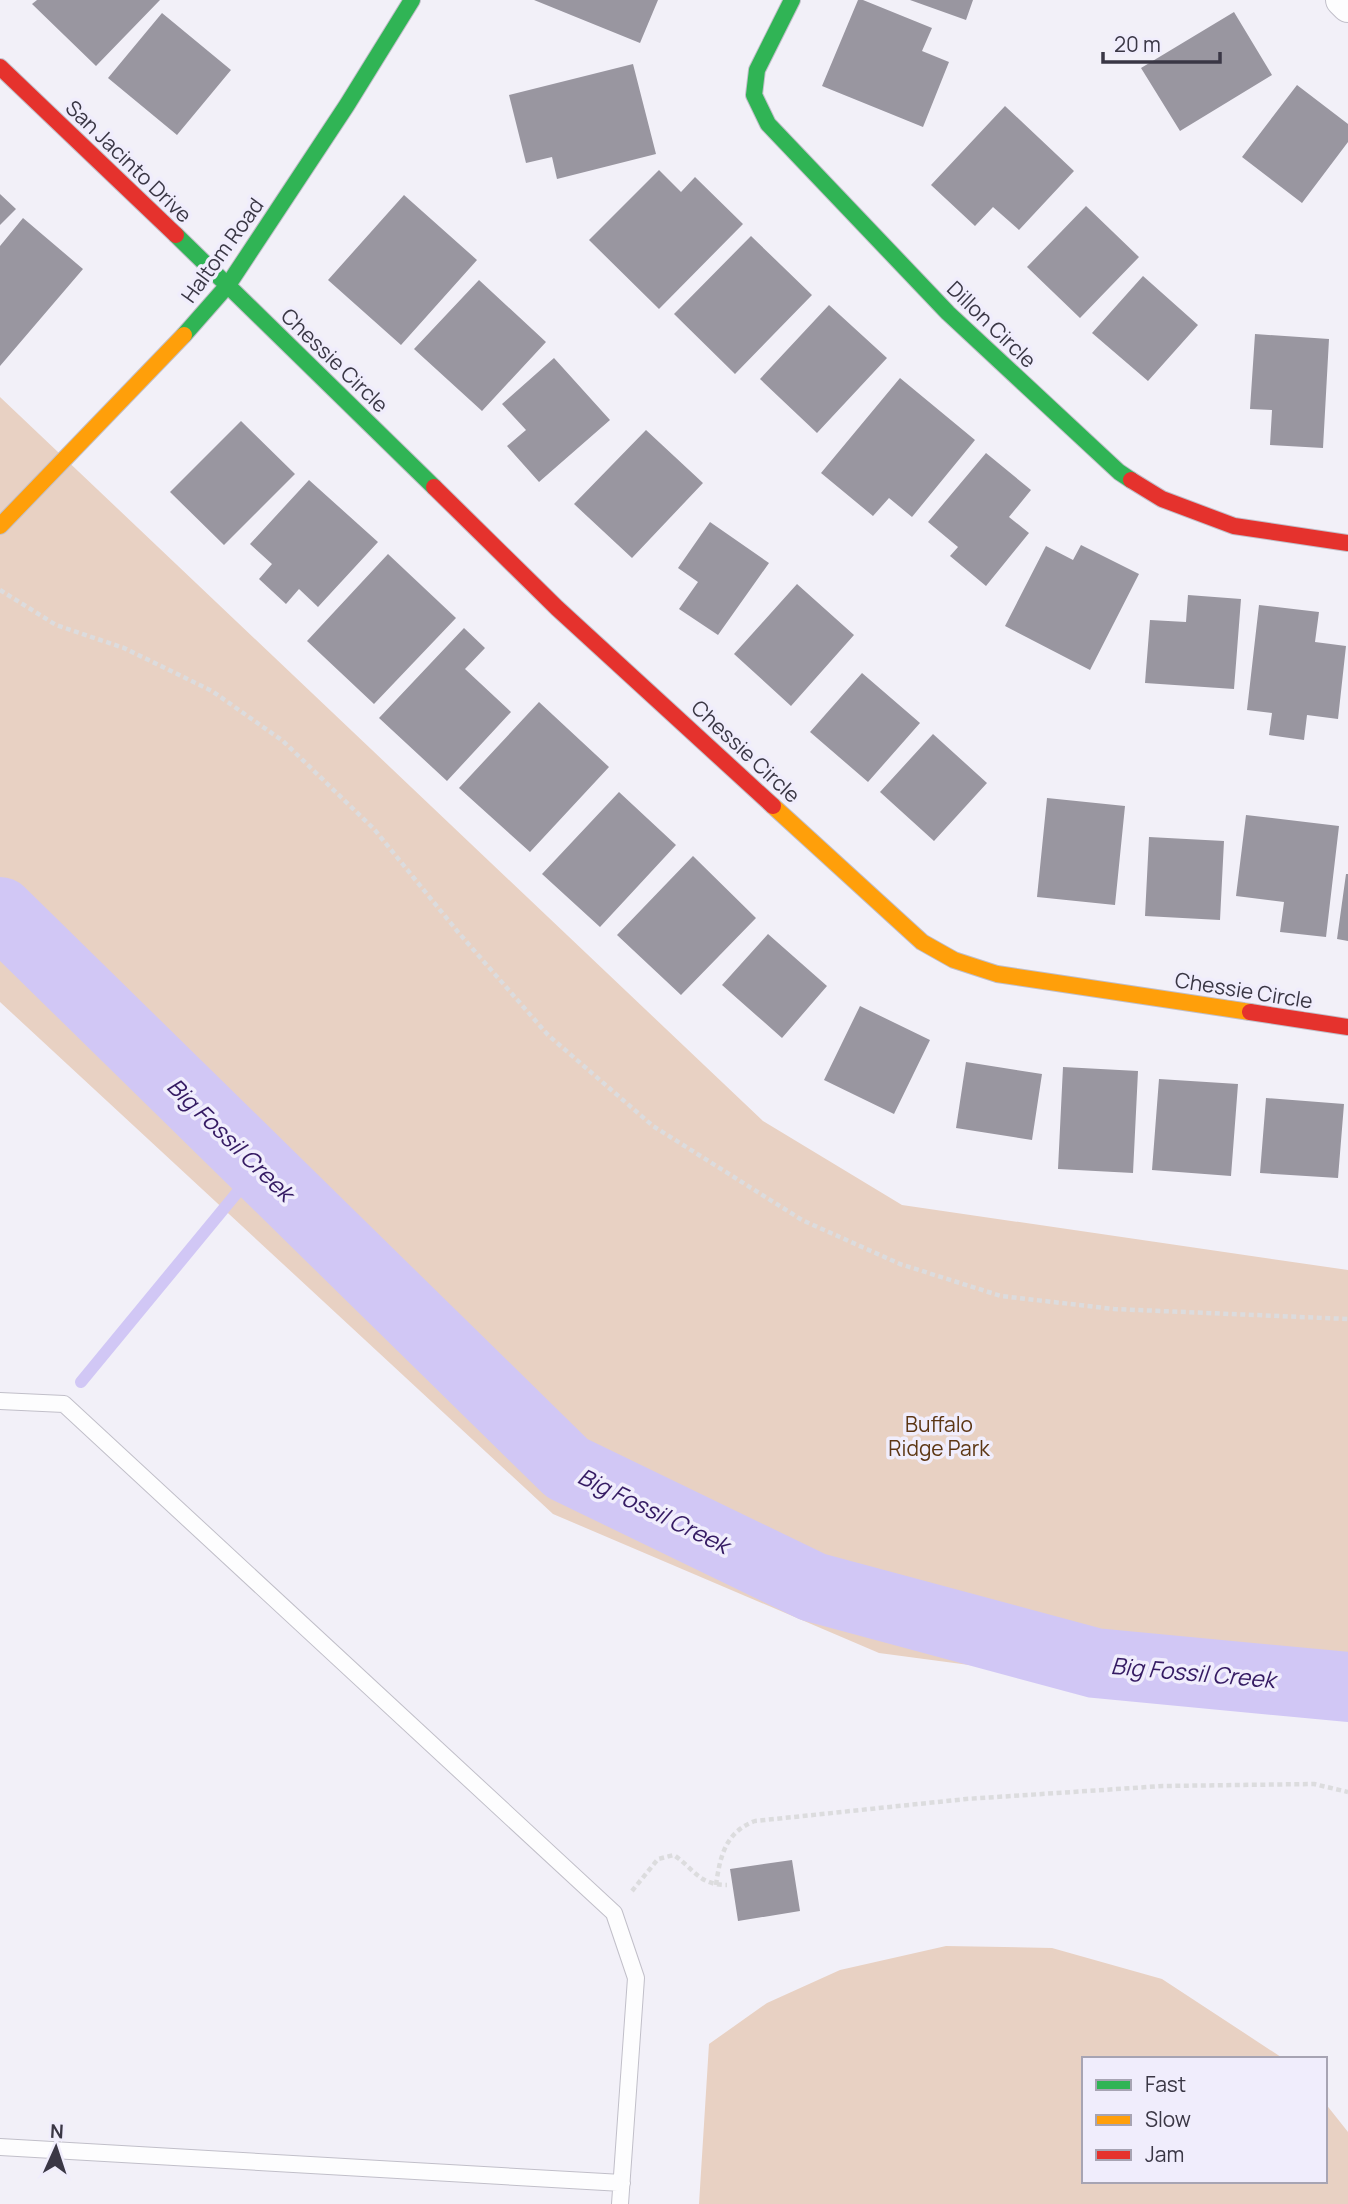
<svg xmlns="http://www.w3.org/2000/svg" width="1348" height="2204" viewBox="0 0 1348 2204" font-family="Manrope,sans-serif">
  <rect width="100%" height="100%" fill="#f2f0f8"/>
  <path fill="#e8d1c3" d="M0,397l763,724 139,84 446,65v445l-469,-62 -326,-139 -553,-512z
    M946,1946l106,2 110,31 122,80h-200v122h241v-78l23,29v72h-649l10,-160 58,-41 73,-33z"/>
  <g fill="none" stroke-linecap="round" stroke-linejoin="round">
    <path stroke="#d1c7f5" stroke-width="12" d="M81,1382l178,-216"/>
    <path stroke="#d1c7f5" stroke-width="70" d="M0,912l567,556 246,119 282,76 253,24"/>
  </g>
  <path fill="#9996a0" d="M37,0h123l-64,66 -64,-62z
    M534,0h124l-18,43z
    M858,0h5l69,28 -10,23 27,11 -26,65 -101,-41z
    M910,0h63l-7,20z
    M1234,12l38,63 -92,56 -39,-63z
    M162,13l69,57 -54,65 -69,-57z
    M633,64l23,90 -99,25 -5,-22 -26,6 -17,-68z
    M1297,85l51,39v18l-46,61 -60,-46z
    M1005,106l69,65 -55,59 -26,-23 -18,19 -44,-41z
    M659,170l22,22 14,-15 48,47 -84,85 -70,-69z
    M0,194l16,15 -16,16z
    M404,195l73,65 -76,85 -73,-65z
    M1086,206l53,51 -59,61 -53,-51z
    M23,218l60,51 -83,97v-120z
    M751,236l61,59 -77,79 -61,-60z
    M1143,276l55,49 -50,56 -56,-48z
    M479,280l67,62 -64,69 -68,-62z
    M829,305l58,53 -70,75 -57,-54z
    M1255,334l74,5 -6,109 -53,-3 2,-35 -22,-1z
    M554,358l56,62 -71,62 -32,-36 19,-16 -24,-26z
    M900,378l75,62 -63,77 -23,-19 -16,18 -52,-43z
    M241,421l54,53 -71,71 -54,-53z
    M646,430l57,53 -71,75 -58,-54z
    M986,453l45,37 -22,27 20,16 -43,53 -36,-30 8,-9 -30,-25z
    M309,480l69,62 -60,65 -19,-18 -13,15 -27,-25 13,-15 -22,-20z
    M710,522l59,41 -51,72 -39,-26 19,-27 -20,-14z
    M1081,545l58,29 -49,96 -85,-44 41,-80 27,14z
    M388,554l68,64 -82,86 -67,-63z
    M797,584l57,51 -63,71 -57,-52z
    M1188,595l53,4 -7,90 -89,-6 5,-63 36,2z
    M1259,605l60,7 -4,30 31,4 -8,73 -31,-4 -3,25 -35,-5 3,-22 -25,-3z
    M464,628l21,20 -20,21 46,43 -64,69 -68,-63z
    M862,673l58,50 -52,59 -58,-50z
    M539,702l70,65 -79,85 -71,-64z
    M933,734l54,49 -53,58 -54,-49z
    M619,792l57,53 -76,82 -58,-53z
    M1047,798l78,8 -10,99 -78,-8z
    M1246,815l93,11 -13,111 -46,-5 4,-30 -48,-6z
    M1149,837l75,4 -4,79 -75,-4z
    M693,856l63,62 -75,77 -64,-60z
    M1346,874h2v67l-11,-2z
    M768,934l59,52 -45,52 -60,-53z
    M860,1006l70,34 -36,74 -70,-34z
    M966,1062l76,12 -10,66 -76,-12z
    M1063,1067l75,4 -5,102 -75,-4z
    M1159,1079l79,5 -7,92 -79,-6z
    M1266,1098l78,6 -6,74 -78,-5z
    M792,1860l8,51 -62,10 -8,-52z"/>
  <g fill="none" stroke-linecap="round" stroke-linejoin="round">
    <g stroke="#c1bfc9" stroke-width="18">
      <path id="lane" d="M0,1401l64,3 550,509 22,65 -16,226
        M0,2147l622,36"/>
    </g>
    <g stroke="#c1bfc9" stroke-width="34">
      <path id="street" d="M1342,0l6,6"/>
    </g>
    <g stroke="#c1bfc9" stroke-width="18">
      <path id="fast" d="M792,0l-35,70 -3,25 14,29 180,189 171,159 12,8
        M176,235l258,252
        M184,335l44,-50 119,-180 65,-105"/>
    </g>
    <g stroke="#c1bfc9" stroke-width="18">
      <path id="slow" d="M0,526l184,-191
        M773,806l149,136 32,18 43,14 253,38"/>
    </g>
    <g stroke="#c1bfc9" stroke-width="18">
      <path id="jam" d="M0,67l176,168
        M1131,480l31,19 72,27 114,17
        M434,487l123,121 216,198
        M1250,1012l98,15"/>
    </g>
    <path stroke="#dcdcde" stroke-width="4.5" stroke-dasharray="5 3.5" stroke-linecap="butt" d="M0,590l56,35 68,23 88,43 71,50 91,88 84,103 90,103 105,91 149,94 98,44 101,32 113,13 234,10
      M716,1885c4,-28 9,-53 39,-64l211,-22 197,-13 151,-2 34,8
      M632,1891l26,-32 16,-4c20,14 25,30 53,30"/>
    <use href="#lane" stroke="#fdfdfe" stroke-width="16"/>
    <use href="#street" stroke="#fdfdfe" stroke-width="32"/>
    <use href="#fast" stroke="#30b455" stroke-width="16"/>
    <use href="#slow" stroke="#ff9f0a" stroke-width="16"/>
    <use href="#jam" stroke="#e5322d" stroke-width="16"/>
  </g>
  <g text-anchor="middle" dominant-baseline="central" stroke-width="7" stroke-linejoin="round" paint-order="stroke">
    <g font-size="21" fill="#3a3745" stroke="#f0edfc">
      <text transform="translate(129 161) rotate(44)">San Jacinto Drive</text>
      <text transform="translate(222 250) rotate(-54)">Haltom Road</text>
      <text transform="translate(992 324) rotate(44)">Dillon Circle</text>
      <text transform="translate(335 360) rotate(44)">Chessie Circle</text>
      <text transform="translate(746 751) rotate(43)">Chessie Circle</text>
      <text transform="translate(1244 990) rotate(9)">Chessie Circle</text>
    </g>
    <g font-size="21" fill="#5c3614" stroke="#f0edfc">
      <text x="939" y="1424">Buffalo<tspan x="939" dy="24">Ridge Park</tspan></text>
    </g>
    <g font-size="23" font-style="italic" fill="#351b63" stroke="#f0edfc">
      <text transform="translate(231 1139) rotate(44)">Big Fossil Creek</text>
      <text transform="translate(654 1510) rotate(26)">Big Fossil Creek</text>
      <text transform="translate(1193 1672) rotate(5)">Big Fossil Creek</text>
    </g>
  </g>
  <rect x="1082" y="2057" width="245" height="126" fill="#f0edfc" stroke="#a7a4b3" stroke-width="2"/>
  <rect x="1096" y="2080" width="35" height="10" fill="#30b455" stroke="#a7a4b3" stroke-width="2"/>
  <text x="1145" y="2092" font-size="21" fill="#3a3745">Fast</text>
  <rect x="1096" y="2115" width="35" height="10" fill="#ff9f0a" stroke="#a7a4b3" stroke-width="2"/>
  <text x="1145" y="2127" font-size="21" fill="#3a3745">Slow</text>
  <rect x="1096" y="2150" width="35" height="10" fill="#e5322d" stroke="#a7a4b3" stroke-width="2"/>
  <text x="1145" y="2162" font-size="21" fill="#3a3745">Jam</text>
  <g transform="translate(56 2148) rotate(3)" stroke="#f0edfc" stroke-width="5" paint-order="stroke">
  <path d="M0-5L12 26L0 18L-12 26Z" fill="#3a3745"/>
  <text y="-10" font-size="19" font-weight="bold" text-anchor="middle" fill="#3a3745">N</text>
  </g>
  <path d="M1103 52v10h117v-10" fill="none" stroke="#3a3745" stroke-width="3.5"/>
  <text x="1114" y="52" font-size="21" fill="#3a3745" stroke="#f0edfc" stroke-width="5" paint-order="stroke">20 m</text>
</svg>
